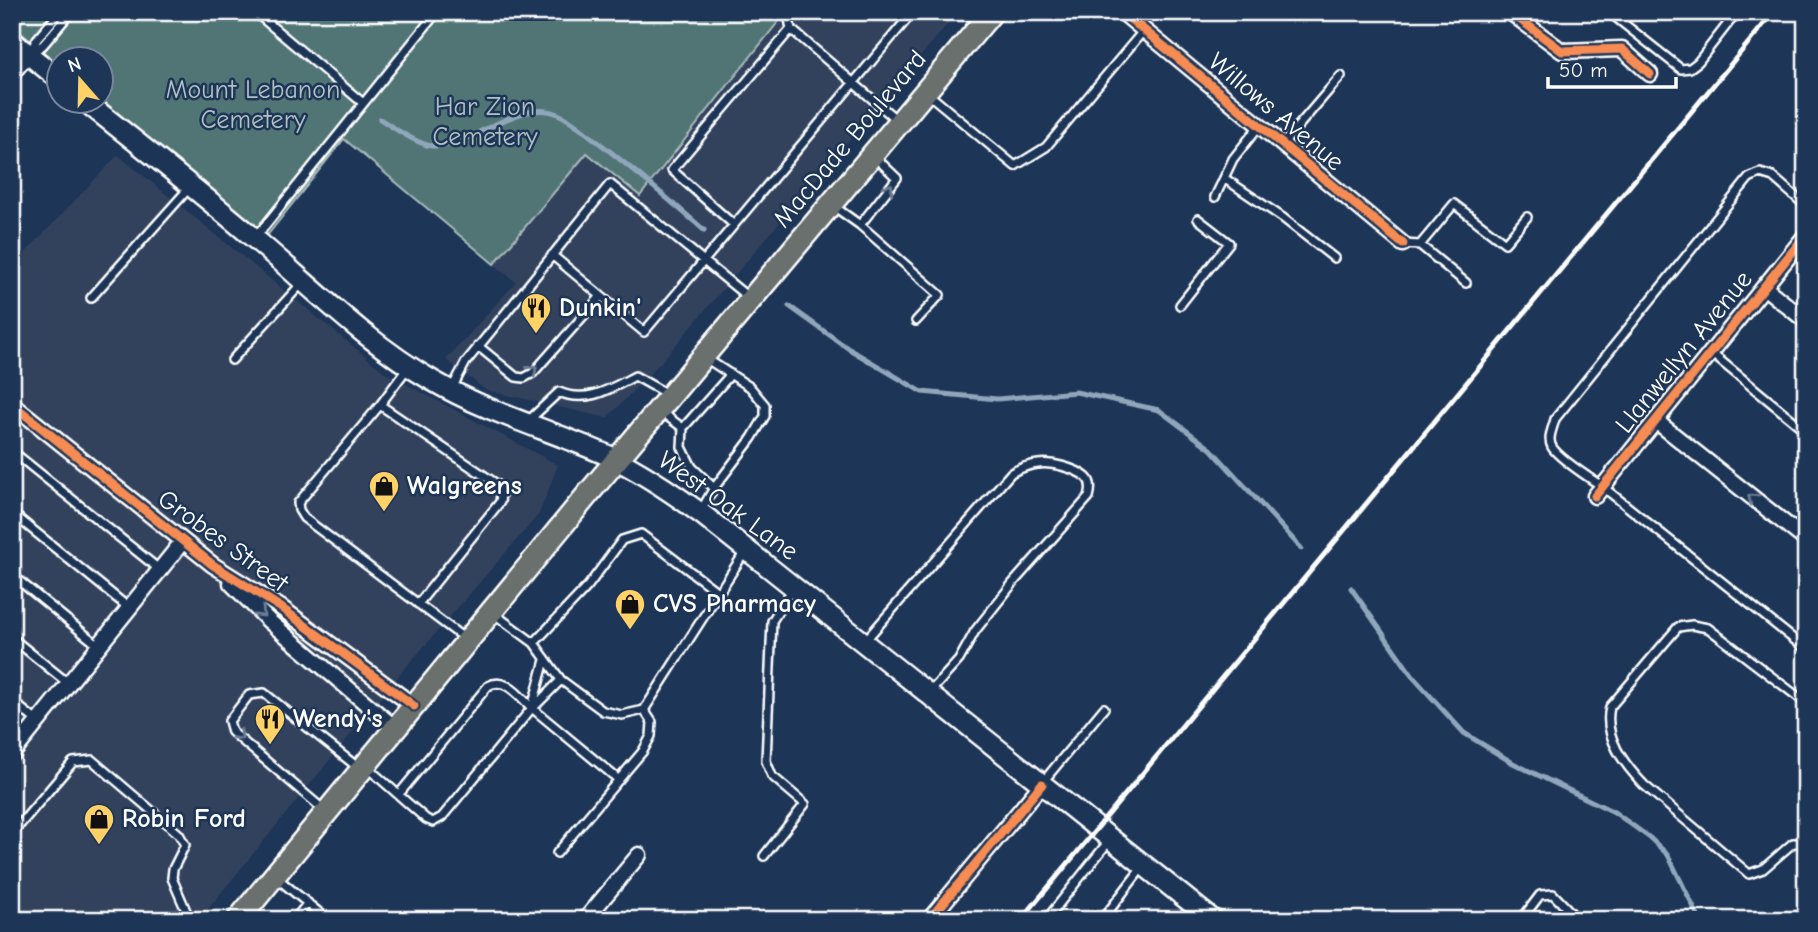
<svg xmlns="http://www.w3.org/2000/svg" width="1818" height="932" viewBox="0 0 1818 932" font-family="'Comic Neue',sans-serif">
  <rect width="100%" height="100%" fill="#1d3557"/>
  <filter id="ink" filterUnits="userSpaceOnUse"><feTurbulence type="fractalNoise" baseFrequency=".0143" numOctaves="2"/><feDisplacementMap in="SourceGraphic" scale="14" xChannelSelector="R" yChannelSelector="G"/><feConvolveMatrix kernelMatrix="1 2 1 2 8 2 1 2 1" color-interpolation-filters="sRGB"/></filter>
  <g filter="url(#ink)">
    <path fill="#32425d" d="M786,12h172l-296,349 -55,57 -121,-28 -40,-30 70,-78 -22,-18 93,-111 54,43z
      M118,155l269,219 171,91 -19,49 -138,159 -202,247h-187v-653z"/>
    <path fill="#517475" stroke="#a8baba" stroke-width="2" d="M12,12h774l-146,184 -53,-43 -93,111 -150,-125 -78,98 -164,-137v-40h-42l-1,5 -47,-40z"/>
    <g fill="none" stroke-linecap="round" stroke-linejoin="round">
      <path stroke="#90a7bb" stroke-width="5" d="M380,119c12,8 38,26 52,27 39,3 85,-49 126,-32 16,7 30,21 44,31 35,28 69,56 102,85
        M789,306l60,43 73,43 75,7 79,-7 83,18 52,39 90,99
        M1351,588l63,90 50,55 49,30 101,49 36,26 18,17 32,65"/>
      <g stroke="#fff" stroke-width="12">
        <path id="lane" d="M255,12l108,91
          M1609,12l72,57 9,-1 8,-6 39,-50
          M791,29l-2,-10 5,-7
          M29,54l14,-9 28,-33
          M29,54l8,-15 23,-27
          M926,92l89,74 31,-19 98,-117
          M1282,145l59,-69
          M1224,178l59,40 51,40
          M1215,197l18,-38 26,-33
          M832,205l28,20 80,70 -24,26
          M1806,206l-33,-29 -13,-4 -11,5 -194,241c-2,9 -8,19 -3,28 6,11 39,32 51,40l203,162
          M734,225l-62,-55 119,-141 108,93
          M860,225l37,-47 -22,-21
          M255,238l182,-226
          M1403,244l17,1 34,-41 51,39 22,-26
          M1420,245l46,38
          M552,255l92,77 269,-320
          M91,298l99,-111
          M1180,305l49,-62 -31,-24
          M478,346l38,31 8,1 9,-5 68,-77
          M1711,353l95,78
          M232,360l71,-78
          M409,366l-29,39 -82,98 1,7 5,8 161,121
          M451,390l15,-28 144,-178 139,114
          M380,405l118,80 3,9 -1,8 -82,102
          M661,412l22,16
          M527,422l32,-30c28,12 51,-3 76,-16l32,18
          M12,451l148,119
          M714,488l-22,-21 -10,-20 1,-19 48,-54
          M700,512l14,-24 38,-50 13,-22v-11l-15,-18 -46,-30
          M12,513l117,95
          M12,575l87,71
          M493,613l41,30 27,37 42,31 19,4 22,-5 102,-160
          M12,638l57,46
          M865,641l146,-168c9,-5 17,-8 27,-9 13,-2 37,4 48,13 6,5 5,13 3,20l-76,86 -38,48 -16,29 -29,32
          M534,643l54,-57 34,-46 19,-6 78,59
          M12,701l26,21
          M1806,703l-98,-75 -16,-3 -14,2 -68,80c-7,30 14,57 34,78l105,89 14,-5 30,-26h13
          M535,706l26,-26
          M532,708l87,72
          M532,708l13,-48
          M368,768l58,51 7,3 9,-5 90,-109c-13,-12 -26,-32 -44,-22l-89,108
          M1042,783l62,-75
          M324,810l-92,-78 -3,-11 20,-26 15,-2 96,76
          M12,834l61,-72 19,-2 87,74 6,11 -12,24 -1,9 18,42
          M557,853l86,-102 8,-15 1,-14 -8,-12
          M764,856l41,-52 -33,-28 -6,-15 6,-140 22,-34
          M277,878l51,42
          M294,920l14,-17
          M1046,920l63,-79
          M1102,920l42,-55
          M1521,920l19,-25 13,-1 25,26"/>
      </g>
      <g stroke="#fff" stroke-width="19">
        <path id="street" d="M1122,12l281,232
          M1510,12l52,39 60,-2 28,25
          M12,73l17,-19
          M1764,287l42,34
          M12,404l201,161 67,42 134,99
          M1656,421l150,119
          M1595,496l211,-261
          M231,583l38,38 127,108
          M12,754l171,-213
          M585,920l54,-65
          M929,920l113,-136"/>
      </g>
      <g stroke="#fff" stroke-width="24">
        <path id="secondary" d="M12,41l48,39
          M86,102c57,45 114,90 169,137 58,49 112,104 178,142 55,32 118,49 176,75 33,16 64,37 94,59l510,405"/>
      </g>
      <g stroke="#fff" stroke-width="26">
        <path id="primary" d="M238,920l350,-426 404,-482"/>
      </g>
      <use href="#lane" stroke="#1d3557" stroke-width="7"/>
      <use href="#street" stroke="#1d3557" stroke-width="14"/>
      <use href="#secondary" stroke="#1d3557" stroke-width="19"/>
      <use href="#primary" stroke="#6b706d" stroke-width="21"/>
      <path stroke="#fff" stroke-width="5" d="M1021,920l753,-908"/>
      <g stroke="#1d3557" stroke-width="13">
        <path id="cycleway" d="M1122,12l281,232
          M1510,12l52,39 60,-2 28,25
          M12,404l201,161 67,42 134,99
          M1595,496l211,-261
          M929,920l113,-136"/>
      </g>
      <use href="#cycleway" stroke="#f68b52" stroke-width="9"/>
    </g>
    <defs><path id="oneway-chevron" d="M-2-3.5L2.5 0L-2 3.5" fill="none" stroke-width="1.6" stroke-linecap="round" stroke-linejoin="round" transform="scale(1.75)"/></defs>
    <g stroke="#6c7c92">
      <use href="#oneway-chevron" transform="translate(889 188) rotate(-52)"/>
      <use href="#oneway-chevron" transform="translate(533 370) rotate(-39)"/>
      <use href="#oneway-chevron" transform="translate(1752 498) rotate(-141)"/>
      <use href="#oneway-chevron" transform="translate(261 613) rotate(45)"/>
      <use href="#oneway-chevron" transform="translate(239 736) rotate(46)"/>
    </g>
  </g>
  <defs>
    <g id="restaurant-pin" transform="scale(1.575)"><path d="M0 17L-7.5 6A9.5 9.5 0 1 1 7.5 6Z" fill="#ffd166" stroke="#1d3557"/><path d="M-5-6h1v4h1v-4h1v4h1v-4h1v5L-1.5 .5V6h-2V.5L-5-1ZM5-6V6H3V1.5H1.5Q1.5-4 5-6Z" fill="#111"/></g>
    <g id="shop-pin" transform="scale(1.575)"><path d="M0 17L-7.5 6A9.5 9.5 0 1 1 7.5 6Z" fill="#ffd166" stroke="#1d3557"/><path d="M-5-2.5h2.3a2.7 3.5 0 0 1 5.4 0H5L5.5 6h-11ZM-1.5-2.5h3a1.5 2.3 0 0 0-3 0Z" fill="#111"/></g>
  </defs>
  <g fill-rule="evenodd">
    <use href="#restaurant-pin" x="536" y="308"/>
    <use href="#shop-pin" x="384" y="486"/>
    <use href="#shop-pin" x="630" y="604"/>
    <use href="#restaurant-pin" x="270" y="719"/>
    <use href="#shop-pin" x="99" y="819"/>
  </g>
  <g text-anchor="middle" dominant-baseline="central" stroke-width="5" stroke-linejoin="round" paint-order="stroke">
    <g font-size="26" fill="#b1c0c1" stroke="#1d3557">
      <text x="253" y="90">Mount Lebanon<tspan x="253" dy="30">Cemetery</tspan></text>
      <text x="485" y="107">Har Zion<tspan x="485" dy="30">Cemetery</tspan></text>
    </g>
    <g font-size="26" fill="#fff" stroke="#1d3557">
      <text transform="translate(1276 112) rotate(40)">Willows Avenue</text>
      <text transform="translate(850 139) rotate(-50)">MacDade Boulevard</text>
      <text transform="translate(1684 352) rotate(-51)">Llanwellyn Avenue</text>
      <text transform="translate(728 506) rotate(36)">West Oak Lane</text>
      <text transform="translate(223 541) rotate(36)">Grobes Street</text>
    </g>
    <g font-size="26" font-weight="bold" fill="#fff" stroke="#1d3557" text-anchor="start">
      <text x="559" y="308">Dunkin'</text>
      <text x="407" y="486">Walgreens</text>
      <text x="653" y="604">CVS Pharmacy</text>
      <text x="293" y="719">Wendy's</text>
      <text x="122" y="819">Robin Ford</text>
    </g>
  </g>
  <rect width="1818" height="932" fill="none" stroke="#1d3557" stroke-width="42"/>
  <rect x="21" y="21" width="1776" height="890" fill="none" stroke="#fff" stroke-width="2.5" filter="url(#ink)"/>
  <g transform="translate(80 80) rotate(340)"><circle r="33" fill="#1d3557" stroke="#77869a" stroke-width="2"/>
  <path d="M0-5L12 26L0 18L-12 26Z" fill="#ffd166"/>
  <text y="-10" font-size="19" font-weight="bold" text-anchor="middle" fill="#ffffff">N</text>
  </g>
  <path d="M1548 77v10h128v-10" fill="none" stroke="#ffffff" stroke-width="3.5"/>
  <text x="1559" y="77" font-size="21" fill="#ffffff" stroke="#1d3557" stroke-width="5" paint-order="stroke">50 m</text>
</svg>
